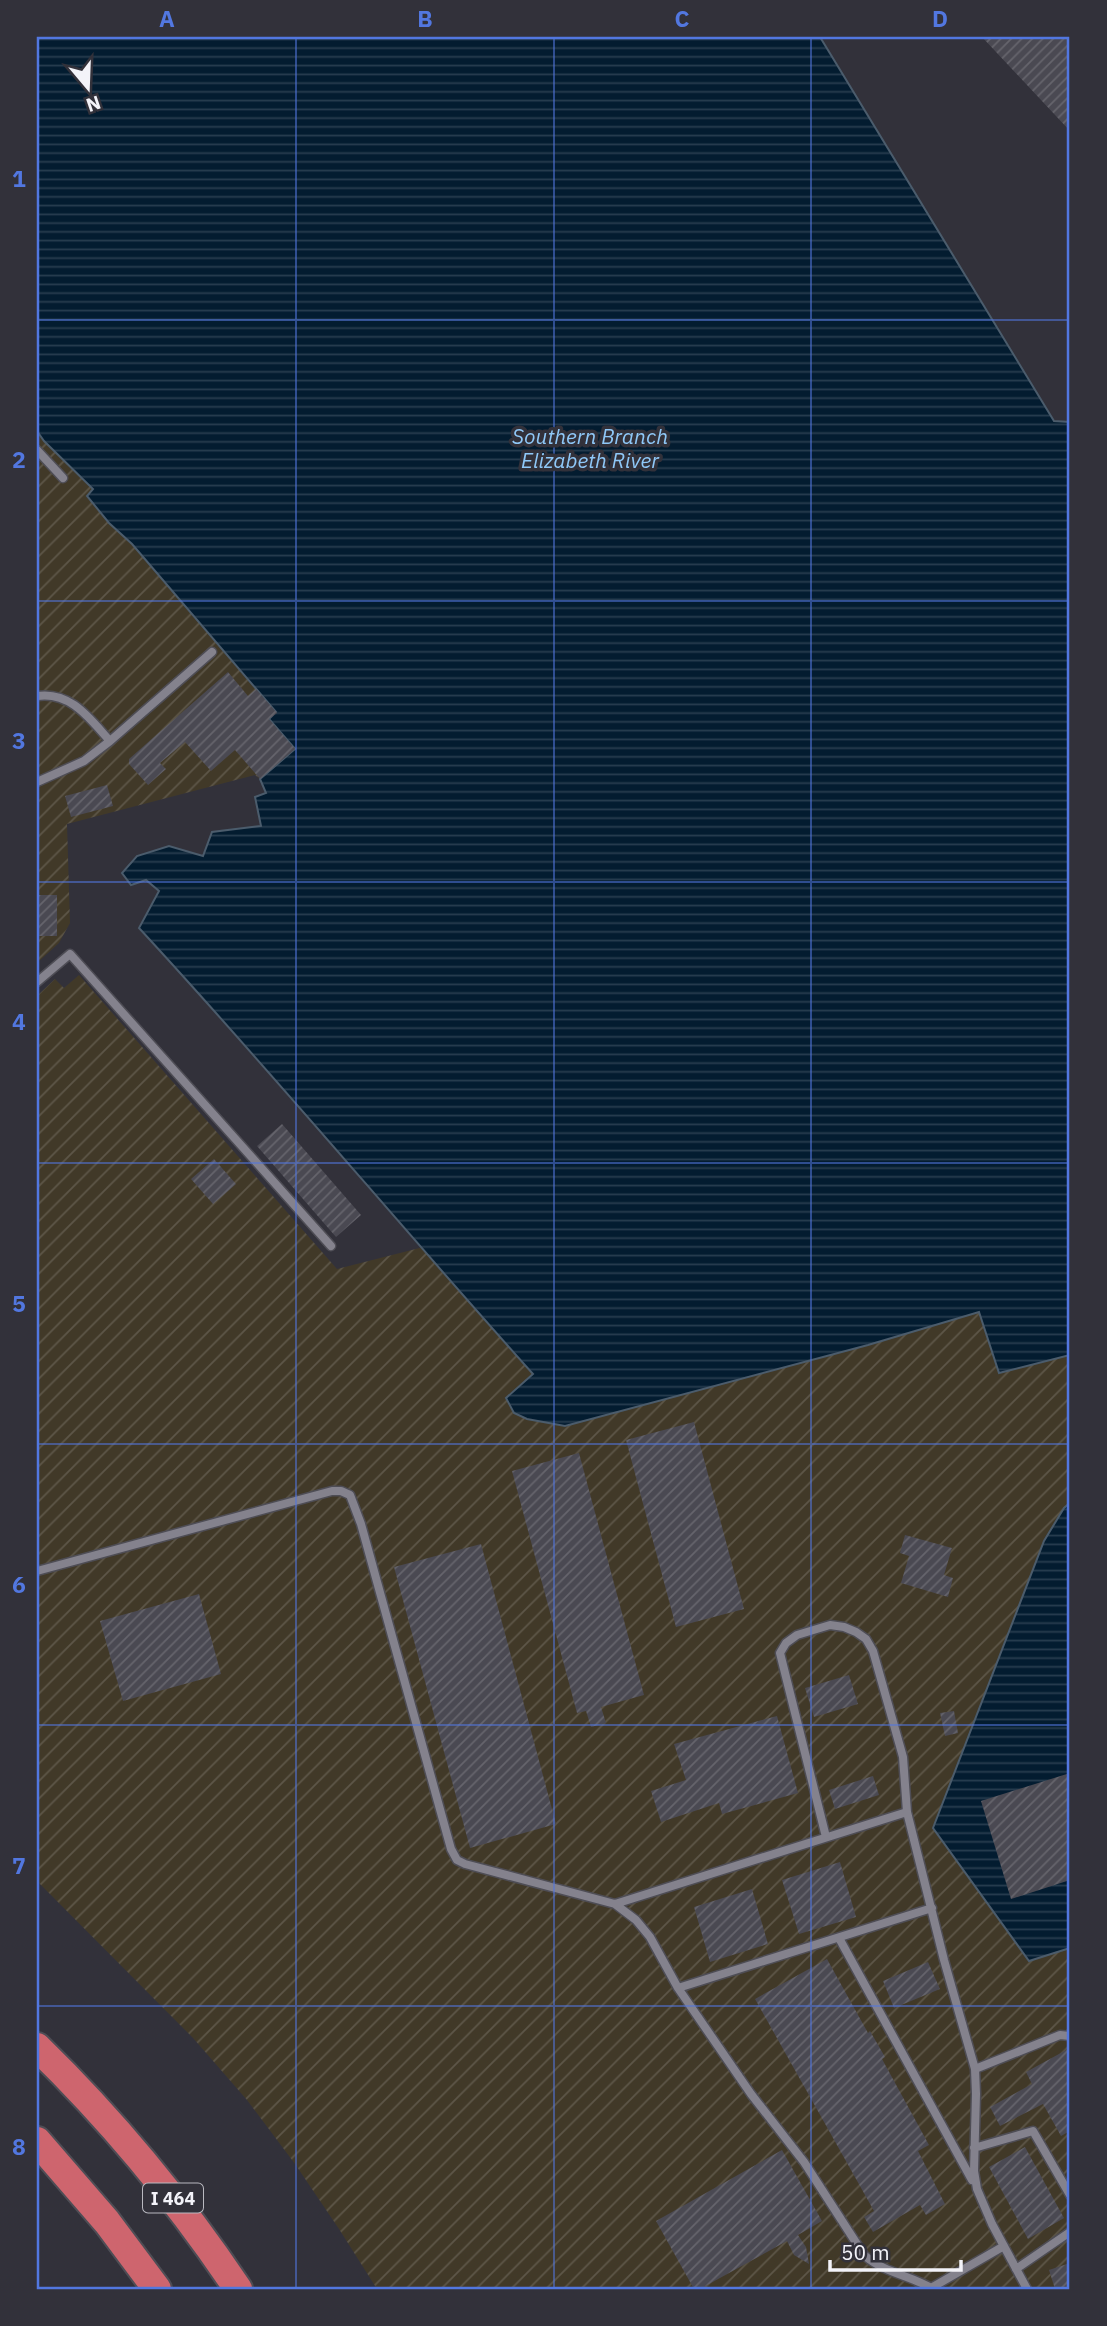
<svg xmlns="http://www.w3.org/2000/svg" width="1107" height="2326" viewBox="0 0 1107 2326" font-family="'IBM Plex Sans',sans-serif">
  <defs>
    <pattern id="industrial-furrows" width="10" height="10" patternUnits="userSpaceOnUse" patternTransform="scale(1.75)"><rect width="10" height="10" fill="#413928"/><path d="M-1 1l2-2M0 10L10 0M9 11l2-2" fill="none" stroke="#5d5648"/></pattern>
    <pattern id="water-rules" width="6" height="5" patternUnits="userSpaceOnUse" patternTransform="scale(1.75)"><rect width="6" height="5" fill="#031c30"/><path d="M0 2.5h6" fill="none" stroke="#283d4f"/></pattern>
    <pattern id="building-hatch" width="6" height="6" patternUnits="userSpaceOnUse" patternTransform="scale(1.75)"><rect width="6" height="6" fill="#4a4952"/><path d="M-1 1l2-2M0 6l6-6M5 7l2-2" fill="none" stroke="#65646c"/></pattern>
  </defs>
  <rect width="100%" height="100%" fill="#32313a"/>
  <path fill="url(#industrial-furrows)" d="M37,37l327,654 -104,88 -5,-4 -188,49 3,99 -11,20 -22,20z
    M79,975l258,294 302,-77 431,18v1079h-693l-38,-60 -44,-65 -48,-64 -54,-62 -156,-157v-885l18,-17 9,9z"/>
  <path fill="url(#water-rules)" stroke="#4b5c6c" stroke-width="2" d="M37,37h783l234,384 16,1v933l-71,18 -20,-61 -111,33 -303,81 -38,-7 -13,-6 -8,-15 27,-24c-133,-148 -259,-300 -394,-446l20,-37 -13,-11 -15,5 -9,-12 15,-17 32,-10 34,10 9,-24 49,-6 -6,-29 11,-4 -6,-14 35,-30 -26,-30 7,-7 -144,-168 -23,-21 -22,-27 6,-7 -49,-48 -7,-10z
    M1070,1503v445l-41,13 -96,-133 111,-287 20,-33z"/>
  <path fill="url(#building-hatch)" d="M982,37h88v94z
    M228,672l20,24 8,-7 21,24 -8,6 26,30 -35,30 -25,-29 -24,21 -26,-29 -25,21 6,6 -18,16 -19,-21v-5z
    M107,785l6,21 -42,11 -6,-21z
    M37,895h20v41h-20z
    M282,1124l79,91 -25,22 -79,-91z
    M214,1159l22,25 -23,20 -22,-25z
    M694,1422l50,187 -68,18 -50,-187z
    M579,1453l65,242 -43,12 5,16 -15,4 -5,-16 -9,2 -65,-242z
    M905,1535l47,13 -8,27 9,3 -5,19 -47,-14 8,-27 -9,-3z
    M481,1544l75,280 -86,24 -76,-281z
    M199,1594l22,80 -98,27 -23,-80z
    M849,1675l9,29 -44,13 -9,-29z
    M954,1711l4,22 -13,3 -5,-23z
    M777,1716l21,77 -76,21 -3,-11 -58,19 -10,-31 35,-11 -12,-36z
    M1070,1773v107l-59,19 -30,-98z
    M873,1776l6,19 -44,14 -6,-19z
    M840,1862l16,55 -57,17 -17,-54z
    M752,1889l16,55 -58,18 -16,-55z
    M827,1959l41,74 2,-2 15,26 -3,2 47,86 -11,6 27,53 -19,11 -6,-10 -47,27 -9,-15 10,-6 -119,-212z
    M928,1962l12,27 -46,19 -11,-27z
    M1070,2048v83l-9,5 -18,-32 -43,22 -10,-19 42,-23 -6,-12z
    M1025,2147l39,71 -36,21 -39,-72z
    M782,2150l40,71 -24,14 8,12 3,17 -15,-9 -7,-14 -87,48h-6l-38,-68z
    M1070,2263v26h-15l-6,-19z"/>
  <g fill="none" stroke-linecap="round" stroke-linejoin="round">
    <g stroke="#4e4d55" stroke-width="11">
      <path id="service" d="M37,450l26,28
        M37,696c34,-5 53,23 73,45l-26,20 -47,21
        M110,741l102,-89
        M37,982l33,-28 261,292
        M37,1571l295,-80h9l9,4 11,29 90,325 6,11 8,4 150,40 292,-92
        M826,1837l-46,-184 6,-10 11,-8 33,-10 14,2 12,5 10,7 7,12 30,106 4,55 37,148 31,109 1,25 -2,77 3,18 15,35 35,65
        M615,1904l21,16 14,17 28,51 73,106 53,68 60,93c20,18 46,20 69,34
        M839,1938l133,242
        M678,1988l254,-80
        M975,2069l85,-34 10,1
        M974,2148l59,-17 37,64
        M1016,2269l54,-37
        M931,2288l73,-42"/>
    </g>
    <g stroke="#4e4d55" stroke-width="32">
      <path id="motorway" d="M37,2047c76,74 142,154 201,242
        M37,2141l70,81 50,67"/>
    </g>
    <path stroke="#73727a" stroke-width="3.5" stroke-dasharray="3.5 3.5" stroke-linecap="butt" d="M129,38l1,-1"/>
    <use href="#service" stroke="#84828d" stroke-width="8"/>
    <use href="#motorway" stroke="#ce656e" stroke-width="28"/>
  </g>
  <path fill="none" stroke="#5277e0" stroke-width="2" stroke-opacity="0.55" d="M296,37v2252M554,37v2252M811,37v2252M37,320h1033M37,601h1033M37,882h1033M37,1163h1033M37,1444h1033M37,1725h1033M37,2006h1033"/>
  <g text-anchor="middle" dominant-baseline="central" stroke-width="7" stroke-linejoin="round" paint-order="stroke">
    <rect fill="#32313a" stroke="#b9b9c0" stroke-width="2" x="143" y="2183.5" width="60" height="29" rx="5"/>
    <g font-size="18" font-weight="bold" fill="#f3f3f9">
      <text x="173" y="2198">I 464</text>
    </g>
    <g font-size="21" font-style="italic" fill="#8fc8f8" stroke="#32313a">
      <text x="590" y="436">Southern Branch<tspan x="590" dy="24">Elizabeth River</tspan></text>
    </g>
  </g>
  <rect width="1107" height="2326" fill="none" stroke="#32313a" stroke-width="77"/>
  <g transform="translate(88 88) rotate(161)" stroke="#32313a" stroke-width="5" paint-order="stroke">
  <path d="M0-5L12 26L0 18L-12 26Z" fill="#f3f3f9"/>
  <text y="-10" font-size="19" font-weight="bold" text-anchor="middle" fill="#f3f3f9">N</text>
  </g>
  <path d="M830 2260v10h131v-10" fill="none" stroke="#f3f3f9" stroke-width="3.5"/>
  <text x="841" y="2260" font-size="21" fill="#f3f3f9" stroke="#32313a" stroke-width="5" paint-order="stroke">50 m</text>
  <rect x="38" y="38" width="1030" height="2250" fill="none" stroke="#5277e0" stroke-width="2.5"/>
  <g font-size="23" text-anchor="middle" font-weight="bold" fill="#5277e0">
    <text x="167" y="27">A</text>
    <text x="425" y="27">B</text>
    <text x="682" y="27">C</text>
    <text x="940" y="27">D</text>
    <text x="19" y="187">1</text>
    <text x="19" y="468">2</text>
    <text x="19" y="749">3</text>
    <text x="19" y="1030">4</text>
    <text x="19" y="1312">5</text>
    <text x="19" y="1593">6</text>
    <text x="19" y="1874">7</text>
    <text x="19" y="2155">8</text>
  </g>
</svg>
